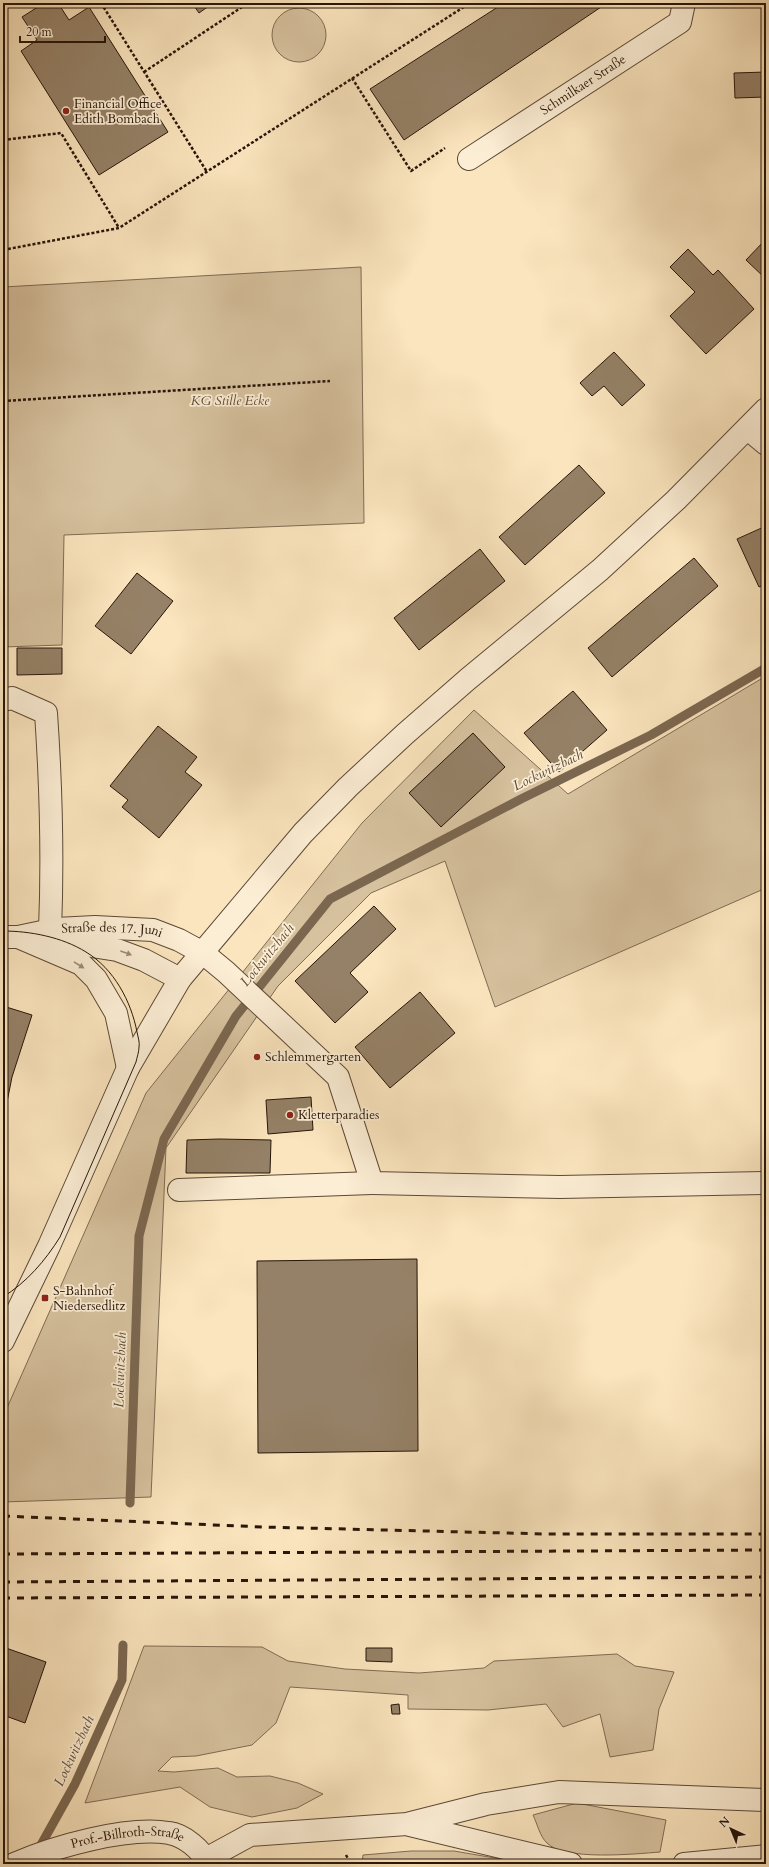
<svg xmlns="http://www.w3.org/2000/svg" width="769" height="1867" viewBox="0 0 769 1867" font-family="Cardo,serif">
  <rect width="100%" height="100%" fill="#fbe5be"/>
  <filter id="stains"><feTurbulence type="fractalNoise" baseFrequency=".005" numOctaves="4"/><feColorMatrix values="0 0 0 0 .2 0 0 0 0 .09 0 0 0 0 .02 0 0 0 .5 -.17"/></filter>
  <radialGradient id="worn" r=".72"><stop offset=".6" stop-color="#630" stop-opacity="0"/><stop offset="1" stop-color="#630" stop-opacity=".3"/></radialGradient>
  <path fill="#d7c29f" stroke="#7f6c54" d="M272 35a27 27 0 1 1 54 0a27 27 0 1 1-54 0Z
    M361,267l3,256 -300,12 -2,110 -59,2v-360z
    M766,676v212l-271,119 -50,-146 -74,32 -93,93 -112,162 -15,349 -148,5v-85l143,-324 216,-270 112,-113 94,84z
    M144,1646l118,1 26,14 57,8 74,4 65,-5 10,-7 123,-7 18,12 39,6 -15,37 -6,41 -43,7 -10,-43 -37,13 -17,-23 -58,6 -80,-1v-14l-118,-8 -14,36 -24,22 -56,11 -24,1 -14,14 16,1 44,-4 19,9 33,-1 28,7 25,11 -26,14 -45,9 -42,-10 -30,-20 -95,16z
    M577,1803l89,17 -6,32c-25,2 -96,9 -113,-9 -7,-6 -10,-20 -14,-28z
    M411,1851h43l64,11 2,2h-158l1,-9z"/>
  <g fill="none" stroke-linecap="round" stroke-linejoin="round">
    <path stroke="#7b6750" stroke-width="9" d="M130,1503l9,-267 25,-97 72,-123 94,-117 191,-100 130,-64 115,-67
      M37,1852l38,-68 47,-104 1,-35"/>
  </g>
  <path fill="#958167" stroke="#271508" d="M44,3h14l11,17 20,-13 79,125 -69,43 -78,-124 16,-11 -15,-23z
    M192,3h21l-14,10z
    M504,3h103l-203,137 -34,-51z
    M766,72v25l-31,1 -1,-25z
    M766,239v40l-20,-19z
    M688,249l25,26 5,-5 36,39 -48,45 -36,-38 25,-24 -25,-25z
    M614,352l31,33 -23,21 -18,-20 -12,10 -12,-13z
    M579,465l26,28 -80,72 -26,-28z
    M766,526v58l-7,3 -22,-48z
    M480,549l25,32 -86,69 -25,-32z
    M694,558l24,28 -106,91 -24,-29z
    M137,573l36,28 -42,53 -36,-28z
    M17,648h45v26l-45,1z
    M573,691l34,39 -48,42 -35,-39z
    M158,726l39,31 -12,15 17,13 -43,53 -37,-31 6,-7 -18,-14z
    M473,733l32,34 -64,60 -32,-34z
    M374,906l22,23 -46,44 18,19 -33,31 -40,-42z
    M420,992l35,41 -65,55 -35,-41z
    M3,1006l29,9 -20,62 -9,45z
    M311,1097l2,33 -45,4 -2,-34z
    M219,1139l52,1 -1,33h-84l1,-33z
    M417,1259l1,192 -160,2 -1,-192z
    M3,1647l43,15 -21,61 -22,-8z
    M366,1648h26v14l-26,-1z
    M399,1704l1,10h-8l-1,-9z"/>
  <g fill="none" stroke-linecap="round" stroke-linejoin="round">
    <g stroke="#5c4936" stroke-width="24">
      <g id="minor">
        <path id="s1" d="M469,159l211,-137 4,-19"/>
        <path d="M748,429l18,15"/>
        <path d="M3,700l9,-2 34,15c5,73 7,144 4,217"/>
        <path d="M3,937h15l48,5 51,8 27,10 36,19"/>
        <path id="s2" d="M18,937l38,-8 39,-2 58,3 26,10 24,13 23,19 112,105 34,106 188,4 206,-4"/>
        <path d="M18,937l63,27 15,15 20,34 12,55"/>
        <path d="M179,1190l193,-7"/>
        <path d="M3,1341l46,-95 79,-178 52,-89 123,-146 45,-46 57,-53 63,-55 132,-109 76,-70 90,-91"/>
        <path d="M410,1825l161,39"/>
        <path d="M206,1859l44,-24 157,-11 79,-20 73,-12 207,8"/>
        <path id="s3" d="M14,1864c40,-17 112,-38 155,-31 15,2 33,17 39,31"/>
        <path d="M684,1864l82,-8"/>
      </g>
    </g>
    <path stroke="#271508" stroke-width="2.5" stroke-dasharray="3 2" stroke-linecap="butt" d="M101,3l106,169
      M144,72l104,-69
      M352,78l59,93 34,-23
      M3,140l58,-7 58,95
      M3,250l116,-22 351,-225
      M3,401l327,-20
      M346,1855l5,9"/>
    <use href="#minor" stroke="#fceed5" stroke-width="22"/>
    <path stroke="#271508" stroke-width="1" d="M3,931c27,0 59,6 83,21 28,17 45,49 51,80 1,5 3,11 2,15 0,5 -2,10 -3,15l-76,175c-15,24 -33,45 -57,60"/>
    <path stroke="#271508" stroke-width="3" stroke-dasharray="7 7" stroke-linecap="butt" d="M3,1516l260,11 283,7h220
      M3,1554l763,-4
      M3,1582l763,-5
      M3,1598l763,-3"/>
  </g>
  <defs><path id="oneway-solid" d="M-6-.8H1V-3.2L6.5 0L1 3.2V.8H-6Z"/></defs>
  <g fill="#9c8c79">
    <use href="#oneway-solid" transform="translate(126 953) rotate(20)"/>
    <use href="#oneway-solid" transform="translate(79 965) rotate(32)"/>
  </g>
  <g fill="#8f2418" stroke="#fceed5" stroke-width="1.5">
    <circle cx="66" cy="111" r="4"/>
    <circle cx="257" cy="1057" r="4"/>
    <circle cx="290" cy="1115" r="4"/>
    <rect x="41" y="1294" width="8" height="8" rx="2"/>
  </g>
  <g text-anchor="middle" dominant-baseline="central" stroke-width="3.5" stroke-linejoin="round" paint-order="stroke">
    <g font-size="13" fill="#271508" stroke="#fceed5">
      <text stroke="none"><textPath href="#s1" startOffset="136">Schmilkaer Straße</textPath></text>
      <text stroke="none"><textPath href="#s2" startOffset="95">Straße des 17. Juni</textPath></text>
      <text stroke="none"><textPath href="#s3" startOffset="118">Prof.-Billroth-Straße</textPath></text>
    </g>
    <g font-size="13" fill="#271508" stroke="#fceed5" text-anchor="start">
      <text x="74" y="104">Financial Office<tspan x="74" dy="15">Edith Bombach</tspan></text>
      <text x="265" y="1057">Schlemmergarten</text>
      <text x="298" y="1115">Kletterparadies</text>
      <text x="53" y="1291">S-Bahnhof<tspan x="53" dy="15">Niedersedlitz</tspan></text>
    </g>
    <g font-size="13" font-style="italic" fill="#5c4935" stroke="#fceed5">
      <text x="230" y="401">KG Stille Ecke</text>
    </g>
    <g font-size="14" font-style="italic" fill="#5f4c38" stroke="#fceed5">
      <text transform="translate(548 770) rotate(-26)">Lockwitzbach</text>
      <text transform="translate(267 955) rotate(-51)">Lockwitzbach</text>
      <text transform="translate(120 1370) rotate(-88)">Lockwitzbach</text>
      <text transform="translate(74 1751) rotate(-65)">Lockwitzbach</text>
    </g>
  </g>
  <rect width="769" height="1867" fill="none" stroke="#fbe5be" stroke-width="16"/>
  <rect x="4" y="4" width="761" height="1859" fill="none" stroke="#271508" stroke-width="2"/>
  <rect x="8" y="8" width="753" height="1851" fill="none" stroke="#271508"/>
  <g transform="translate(731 1829) rotate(316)" stroke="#fceed5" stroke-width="3" paint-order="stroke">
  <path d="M0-3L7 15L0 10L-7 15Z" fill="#271508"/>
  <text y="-6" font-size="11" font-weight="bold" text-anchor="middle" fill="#271508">N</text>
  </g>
  <path d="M20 36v6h85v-6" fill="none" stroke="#271508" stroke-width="2"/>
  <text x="26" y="36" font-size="12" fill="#271508" stroke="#fceed5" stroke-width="3" paint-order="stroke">20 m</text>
  <rect width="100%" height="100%" filter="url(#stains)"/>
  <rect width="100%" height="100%" fill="url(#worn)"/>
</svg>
